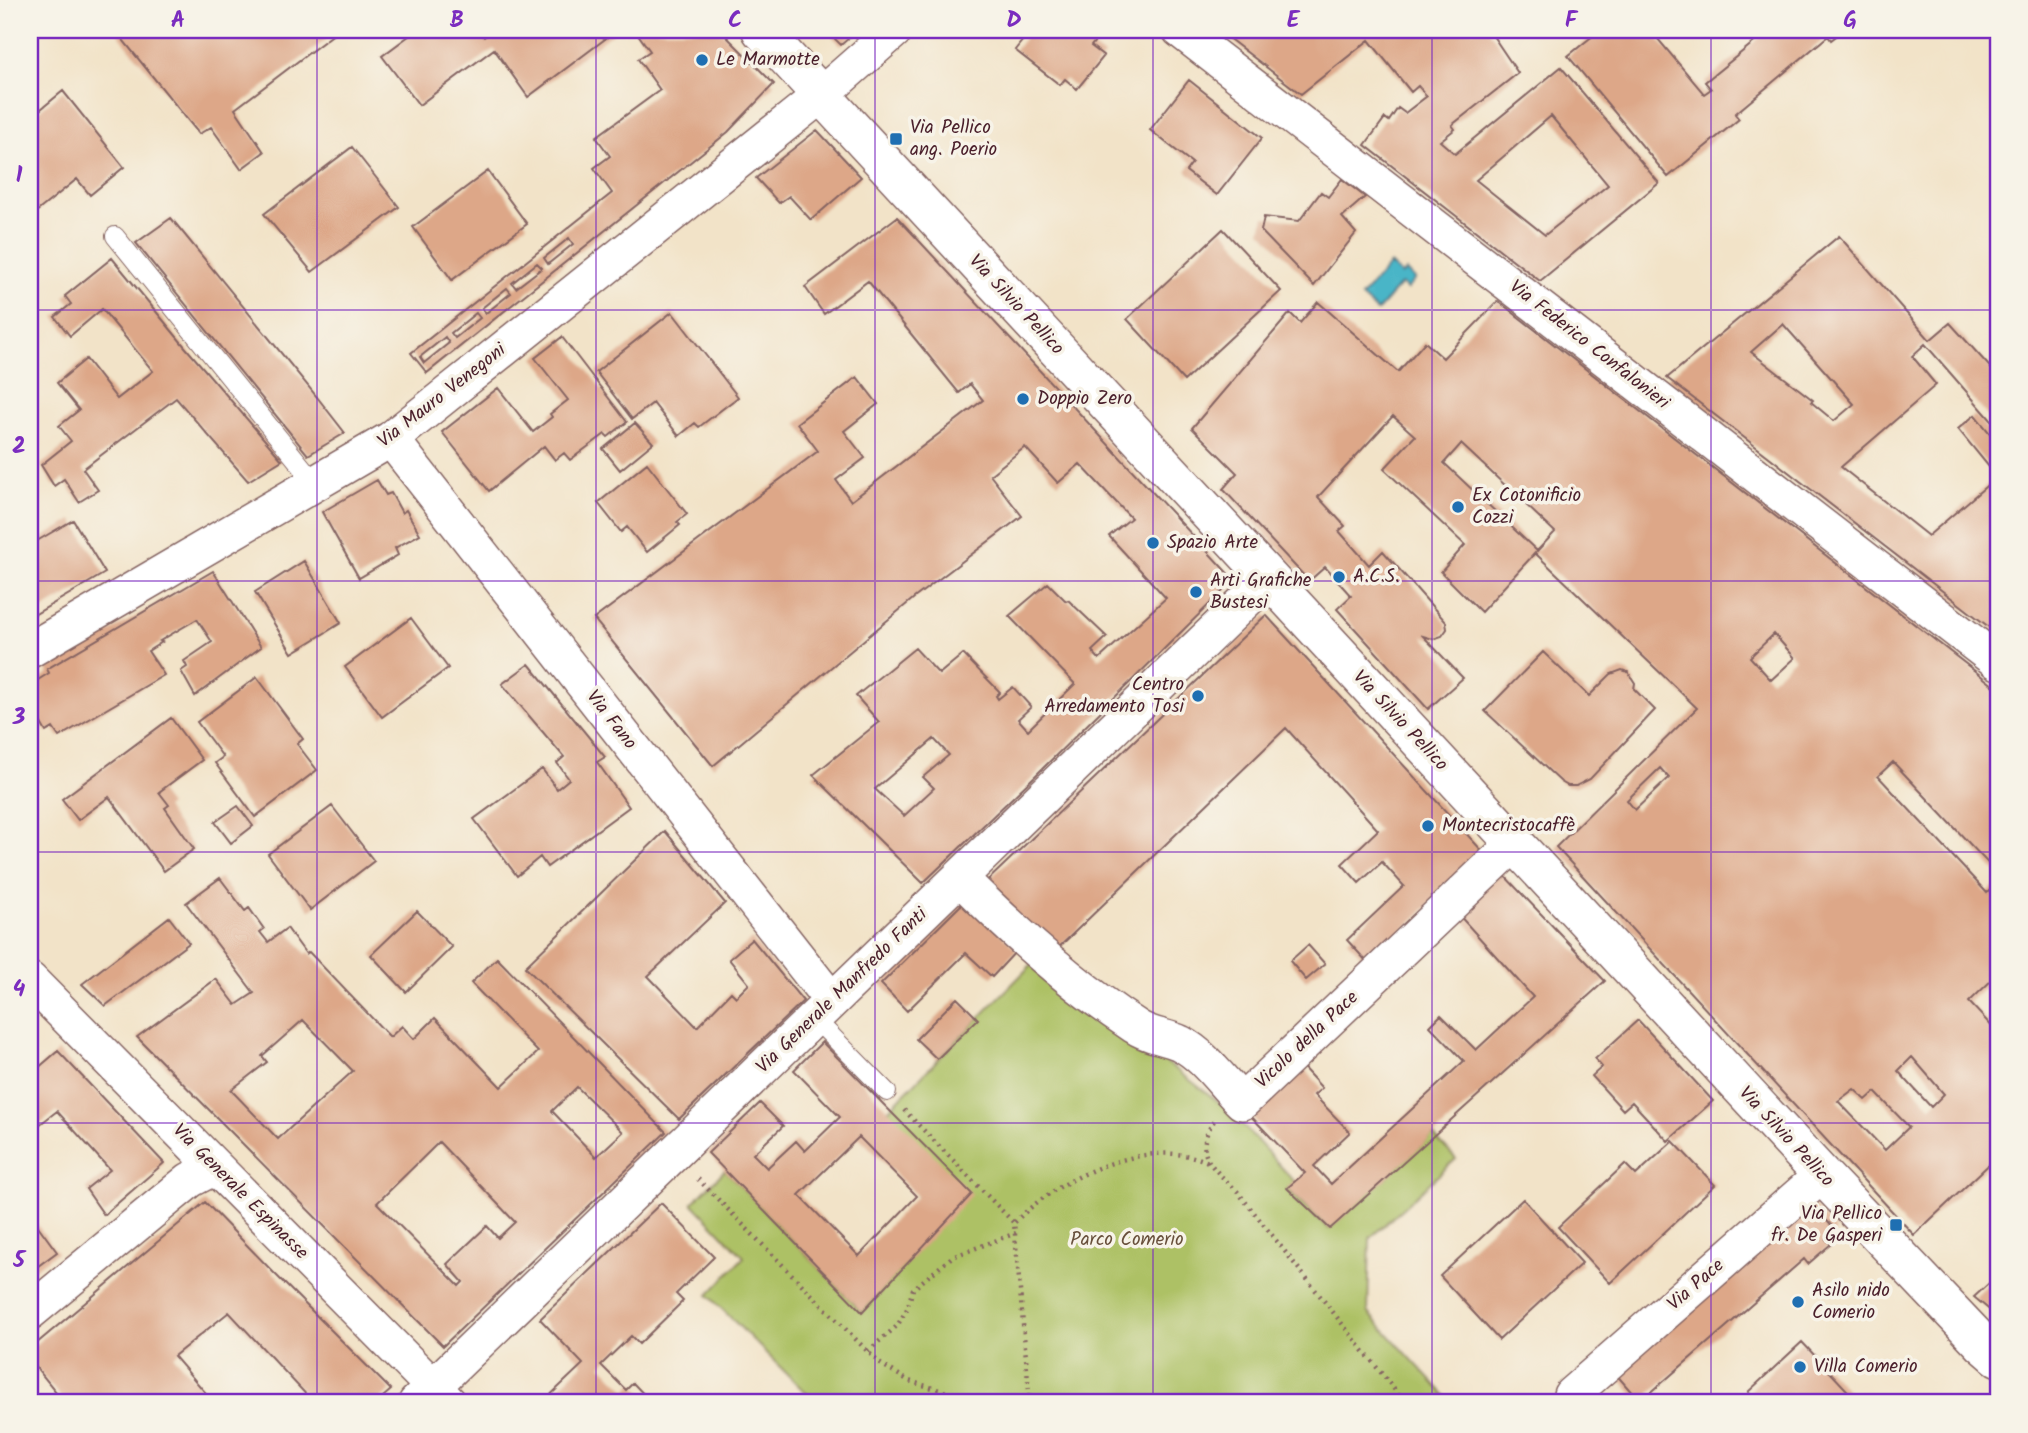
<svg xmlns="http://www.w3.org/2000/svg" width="2028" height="1433" viewBox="0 0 2028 1433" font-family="Kalam,sans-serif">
  <rect width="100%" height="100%" fill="#f7f3e8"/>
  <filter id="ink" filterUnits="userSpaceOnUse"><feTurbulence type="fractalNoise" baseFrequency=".0143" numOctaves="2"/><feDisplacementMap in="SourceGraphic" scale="14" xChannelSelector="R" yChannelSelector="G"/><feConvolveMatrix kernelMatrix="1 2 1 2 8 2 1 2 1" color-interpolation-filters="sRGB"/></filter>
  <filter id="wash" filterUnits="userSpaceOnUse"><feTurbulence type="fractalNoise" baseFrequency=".00686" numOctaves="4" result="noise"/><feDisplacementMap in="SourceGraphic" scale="28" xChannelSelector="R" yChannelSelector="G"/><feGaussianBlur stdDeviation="1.57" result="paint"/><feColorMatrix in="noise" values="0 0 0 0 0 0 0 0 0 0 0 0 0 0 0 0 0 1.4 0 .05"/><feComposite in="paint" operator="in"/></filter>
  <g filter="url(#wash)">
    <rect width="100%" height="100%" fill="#f2e3c8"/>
    <path fill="#adc165" stroke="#7c7048" stroke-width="2" d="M1034,962l194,147 67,73 -8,7 42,40 104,-94 23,24 -86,79 -2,74 84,91h-636l-108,-108 36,-38 -52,-54 33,-33 137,142 69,-76 -43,-126z"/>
    <path fill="#4ab5c7" stroke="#4a6a79" stroke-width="2" d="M1390,264l11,11 5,-4 9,8 -8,10 -6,-5 -24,27 -16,-14z"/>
    <g id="blocks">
      <path fill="#dda788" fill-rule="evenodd" d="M115,30h224l-104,79 29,43 -23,17 -30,-42 -12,7z
        M417,30h61l6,7 9,-7h124l-89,67 -34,-48 -75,56 -37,-49z
        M635,30h85l54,54 -46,48 -301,241 -16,-20 201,-160 -18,-25 16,-12 -14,-19 64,-47 -22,-31 12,-8zM569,238l4,6 -25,20 -4,-6zM537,263l5,5 -26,20 -4,-5zM507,288l4,5 -25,20 -4,-5zM476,313l4,5 -25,20 -4,-5zM445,337l4,6 -25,20 -4,-6z
        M826,30h32l-17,15z
        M1031,30h73l-13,16 13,10 -27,33 -12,-10 -5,6 -45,-35z
        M1218,30h271l29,43 -66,52 3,4 -15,12 15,13 106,-87 98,116 -119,98 -175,-136 20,-27 4,3 9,-13 7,5 22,-17 -9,-10 -7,6 -42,-52 -68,54zM1551,116l57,69 -63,50 -69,-55z
        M1600,30h55l-3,2 52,62 7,-5 -6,-7 64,-52h75l-13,10 -3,-4 -93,78 4,5 -71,58 -100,-121z
        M1189,80l73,58 -45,57 -31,-24 6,-8 -42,-33z
        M63,91l61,76 -34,28 -13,-16 -47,38v-99z
        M817,130l44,47 -50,43 -22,-24 -10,7 -23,-25z
        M352,147l47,60 -87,65 -48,-58z
        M488,171l39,53 -75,56 -39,-53z
        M1342,179l23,18 -23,20 14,16 -42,53 -53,-55 3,-14 35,4 22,-29 7,5z
        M897,217l337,363 -198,195 -113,108 -110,-108 66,-53 -23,-26 59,-48 24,26 24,-20 37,38 -4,4 2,3 15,-12 18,20 -13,12 10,11 47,-46 -66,-68 39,-33 18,18 2,-1 39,37 -15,14 7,8 67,-61 -57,-62 22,-18 -51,-54 -22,19 -33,-36 -35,28 32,41 -108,82 -201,168 -119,-147 224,-168 -21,-28 60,-46 21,27 -34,27 21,27 -29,22 15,21 132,-101 -13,-16 -11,9 -91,-112 -44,33 -19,-27zM934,739l15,16 -26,22 11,11 -30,28 -29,-27z
        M171,218l146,179 28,36 -37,22 -172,-212z
        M1223,229l58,62 -97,90 -57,-62z
        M1839,236l91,104 20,-17 48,53v52l-73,-84 -13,12 24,29 -95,82 87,69 70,-60v158l-331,-256zM1783,324l71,80 -20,17 -23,-19 2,-2 -62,-48z
        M112,258l74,90 96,112 -34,21 -72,-83 -93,71 15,21 -19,12 -15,-23 -10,7 -13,-21 30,-24 -12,-15 20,-16 -22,-27 29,-24 31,40 36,-28 -51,-62 -32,27 -15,-19 16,-13 -6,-8z
        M1498,301l500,388v185l-105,-112 -15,14 109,117 11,-10v91l-29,28 29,31v123l-84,79 -358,-388 141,-139 -162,-155 -54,59 -40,-40 24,-27 -81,-76 31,-33 -22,-20 -75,81 27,29 -6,5 30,34 14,-14 63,71 1,7 -5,7 -9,3 -10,-3 40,42 -35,31 -91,-100 14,-13 -26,-29 -16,14 -86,-92 14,-16 -45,-45 98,-115 10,10 18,-21 80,70 27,-30 18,16zM1461,444l94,88 -18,19 -93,-88zM1774,634l21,24 -24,22 -21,-23zM1660,768l9,10 -34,32 -8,-10zM1912,1057l32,37 -13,13 -33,-36zM1854,1089l12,11 9,-8 34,35 -24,23 -47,-49z
        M672,312l66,85 -39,30 -4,-4 -16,13 -26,-33 -21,16 -36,-47z
        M562,337l65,85 -19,15 -3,-3 -35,26 -6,-7 -9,7 -11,-14 -55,45 -47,-59 56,-44 35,44 19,-15 -2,-3 18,-14 -33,-42z
        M1975,415l23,28v16l-9,8 -31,-38z
        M635,423l18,20 -33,27 -17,-21z
        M647,463l40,51 -10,8 3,3 -33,27 -20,-25 -6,5 -23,-29z
        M377,480l9,15 5,-2 11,20 4,-3 14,24 -25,14 3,7 -39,23 -37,-66z
        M73,520l32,53 -73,43 -2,-4v-67z
        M304,561l37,62 -49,30 -37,-61z
        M213,571l48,76 -66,49 -14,-25 6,-4 -3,-6 28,-19 -15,-23 -37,22 2,1 -14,9 16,24 -105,62 -6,-9 -7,4 -16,-28v-19l19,-12 -2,-4z
        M1266,615l218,238 -116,110 -21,-23 57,-54 -22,-24 -23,21 -17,-19 36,-34 -92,-102 -233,225 -69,-69z
        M411,618l37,50 -66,49 -37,-50z
        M1543,652l46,44 22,-22 11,-4 6,2 7,11 -1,6 21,21 -65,69 -14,7h-8l-7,-4 -76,-71z
        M529,664l76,93 -8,5 32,45 -82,60 -7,-10 -23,19 -43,-57 68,-50 15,20 12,-10 -12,-16 7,-6 -62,-73z
        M257,677l46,62 -6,5 20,26 -62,47 -40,-54 8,-6 -26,-35z
        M171,718l31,42 -43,32 10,13 -4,3 29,41 -30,22 -55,-74 -31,23 -16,-21z
        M238,806l15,20 -22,17 -16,-21z
        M332,806l42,55 -64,49 -42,-56z
        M665,831l60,72 -77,73 49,51 34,-35 5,5 13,-13 -20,-25 23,-20 51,62 -124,118 -154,-152z
        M1501,872l104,109 -275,248 -43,-41 18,-15 -58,-61 52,-49 23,25 -8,7 36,37 -36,34 17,18 133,-123 -34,-35 11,-11 35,35 57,-53 -76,-84z
        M220,878l25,33 4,-3 15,21 -4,3 8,10 19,-14 19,26 3,-2 81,85 12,-11 12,13 21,-21 66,69 37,-35 -67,-69 26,-25 169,174 -223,214 -306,-309 79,-58 20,26 18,-12 -68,-90zM303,1020l50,51 -75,68 -47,-49 36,-28 -5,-6zM577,1087l46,45 -27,25 -44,-46zM439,1142l76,80 -17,16 -11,-12 -40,38 16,18 -4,4 -82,-83z
        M966,900l51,50 -25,27 -26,-24 -59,58 -26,-27z
        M417,911l35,36 -46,45 -35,-37z
        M169,917l20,26 -84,63 -23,-22z
        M1308,945l17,19 -19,16 -16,-19z
        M957,998l21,21 -41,40 -21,-20z
        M1638,1020l75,81 -45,40 -36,-39 -9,8 -31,-34 10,-9 -7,-8z
        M822,1042l150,152 -110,118 -154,-159 52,-50 23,23 -30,28 14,14 29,-27 9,10 35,-34 -46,-47zM859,1137l58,59 -58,60 -60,-61z
        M58,1051l106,112 -60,52 -18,-26 24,-19 -53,-59 -27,21v-57z
        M1673,1141l42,44 -105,98 -52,-56 67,-63 11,11z
        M1523,1199l59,64 -83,77 -59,-64z
        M205,1202l69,71 117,117 -15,13h-62l-85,-91 -55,44 36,42 -5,5h-140l-35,-43v-11z
        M661,1203l53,54 -38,37 7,7 -44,43 -8,-8 -30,29 25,25 7,-7 19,20h-110l41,-39 -43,-45z
        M1812,1204l24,27 -10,8 5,5 -23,20 -4,-5 -164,143 -25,-29z
        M30,1215l27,37 -27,20z
        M1998,1275v42l-24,-20z
        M1802,1342l57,61h-109l4,-4 -6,-7z"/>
    </g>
  </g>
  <g filter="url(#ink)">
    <use href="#blocks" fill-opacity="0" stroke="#856462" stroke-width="2"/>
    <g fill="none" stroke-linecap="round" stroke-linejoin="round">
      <g stroke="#856462" stroke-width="20">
        <path id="lane" d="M115,236l201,248
          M814,1018l73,74"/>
      </g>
      <g stroke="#856462" stroke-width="38">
        <path id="street" d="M1180,30l818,632
          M391,439l440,561
          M30,650l361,-211 430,-344 74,-65
          M960,878c54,54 111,106 175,148 14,10 30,10 45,17 24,12 43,40 62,59l272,-258
          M30,980l419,423
          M30,1312l160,-132 25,-13
          M1571,1395l251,-220
          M416,1403l852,-824"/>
      </g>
      <g stroke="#856462" stroke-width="41">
        <path id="secondary" d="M761,30l1061,1145 161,169 15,13"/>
      </g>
      <path stroke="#856462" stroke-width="4.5" stroke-dasharray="2 5" stroke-linecap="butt" d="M904,1110l110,113
        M1214,1121c-23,34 0,47 23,70l168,212
        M698,1179l181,184 30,18 75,22
        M868,1351l29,-25 10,-17 6,-20 39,-32 64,-24
        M1030,1403l-16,-180c43,-45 134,-88 194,-61"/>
      <use href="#lane" stroke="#fff" stroke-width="18"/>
      <use href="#street" stroke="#fff" stroke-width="35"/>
      <use href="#secondary" stroke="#fff" stroke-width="38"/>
    </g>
  </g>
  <path fill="none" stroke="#7b2cbf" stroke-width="2" stroke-opacity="0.55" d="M317,30v1373M596,30v1373M875,30v1373M1153,30v1373M1432,30v1373M1711,30v1373M30,310h1968M30,581h1968M30,852h1968M30,1123h1968"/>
  <g fill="#1f6fb2" stroke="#f7f3e8" stroke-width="2.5">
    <circle cx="702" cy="60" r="7"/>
    <rect x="889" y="132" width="14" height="14" rx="3.5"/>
    <circle cx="1023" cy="399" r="7"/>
    <circle cx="1458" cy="507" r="7"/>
    <circle cx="1153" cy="543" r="7"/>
    <circle cx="1339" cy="577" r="7"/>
    <circle cx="1196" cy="592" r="7"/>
    <circle cx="1198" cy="696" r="7"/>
    <circle cx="1428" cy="826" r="7"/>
    <rect x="1889" y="1218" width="14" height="14" rx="3.5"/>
    <circle cx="1798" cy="1302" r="7"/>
    <circle cx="1800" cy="1367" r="7"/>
  </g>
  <g text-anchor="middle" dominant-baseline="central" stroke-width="7" stroke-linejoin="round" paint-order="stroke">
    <g font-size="19" fill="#4a1f2b" stroke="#f7f3e8" text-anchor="start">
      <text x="716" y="60">Le Marmotte</text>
      <text x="910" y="128">Via Pellico<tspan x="910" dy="22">ang. Poerio</tspan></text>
      <text x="1037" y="399">Doppio Zero</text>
      <text x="1472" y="496">Ex Cotonificio<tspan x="1472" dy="22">Cozzi</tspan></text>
      <text x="1167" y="543">Spazio Arte</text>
      <text x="1353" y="577">A.C.S.</text>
      <text x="1210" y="581">Arti Grafiche<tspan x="1210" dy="22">Bustesi</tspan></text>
      <text x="1184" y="685" text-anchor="end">Centro<tspan x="1184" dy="22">Arredamento Tosi</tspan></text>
      <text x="1442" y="826">Montecristocaffè</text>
      <text x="1882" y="1214" text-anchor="end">Via Pellico<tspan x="1882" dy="22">fr. De Gasperi</tspan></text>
      <text x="1812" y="1291">Asilo nido<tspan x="1812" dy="22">Comerio</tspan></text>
      <text x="1814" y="1367">Villa Comerio</text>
    </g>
    <g font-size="19" fill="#4a1f2b" stroke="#f7f3e8">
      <text transform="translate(1016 305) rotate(47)">Via Silvio Pellico</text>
      <text transform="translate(1589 345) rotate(38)">Via Federico Confalonieri</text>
      <text transform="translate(442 396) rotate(-38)">Via Mauro Venegoni</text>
      <text transform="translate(611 720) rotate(52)">Via Fano</text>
      <text transform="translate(1400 721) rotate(47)">Via Silvio Pellico</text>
      <text transform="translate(842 991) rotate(-44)">Via Generale Manfredo Fanti</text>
      <text transform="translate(1307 1040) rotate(-43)">Vicolo della Pace</text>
      <text transform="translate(1786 1137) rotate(47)">Via Silvio Pellico</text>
      <text transform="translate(240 1192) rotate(45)">Via Generale Espinasse</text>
      <text transform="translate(1696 1285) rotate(-41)">Via Pace</text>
    </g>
    <g font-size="19" fill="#68503c" stroke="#f7f3e8">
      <text x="1127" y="1240">Parco Comerio</text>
    </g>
  </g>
  <rect width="2028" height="1433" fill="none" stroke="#f7f3e8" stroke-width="77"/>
  <rect x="38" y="38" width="1952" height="1356" fill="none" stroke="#7b2cbf" stroke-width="2.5"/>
  <g font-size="23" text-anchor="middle" font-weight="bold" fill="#7b2cbf">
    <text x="178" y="27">A</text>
    <text x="457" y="27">B</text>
    <text x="735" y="27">C</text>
    <text x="1014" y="27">D</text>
    <text x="1293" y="27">E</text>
    <text x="1571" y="27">F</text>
    <text x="1850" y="27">G</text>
    <text x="19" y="182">1</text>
    <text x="19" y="453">2</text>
    <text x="19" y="724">3</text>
    <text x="19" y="996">4</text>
    <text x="19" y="1267">5</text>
  </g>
</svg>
